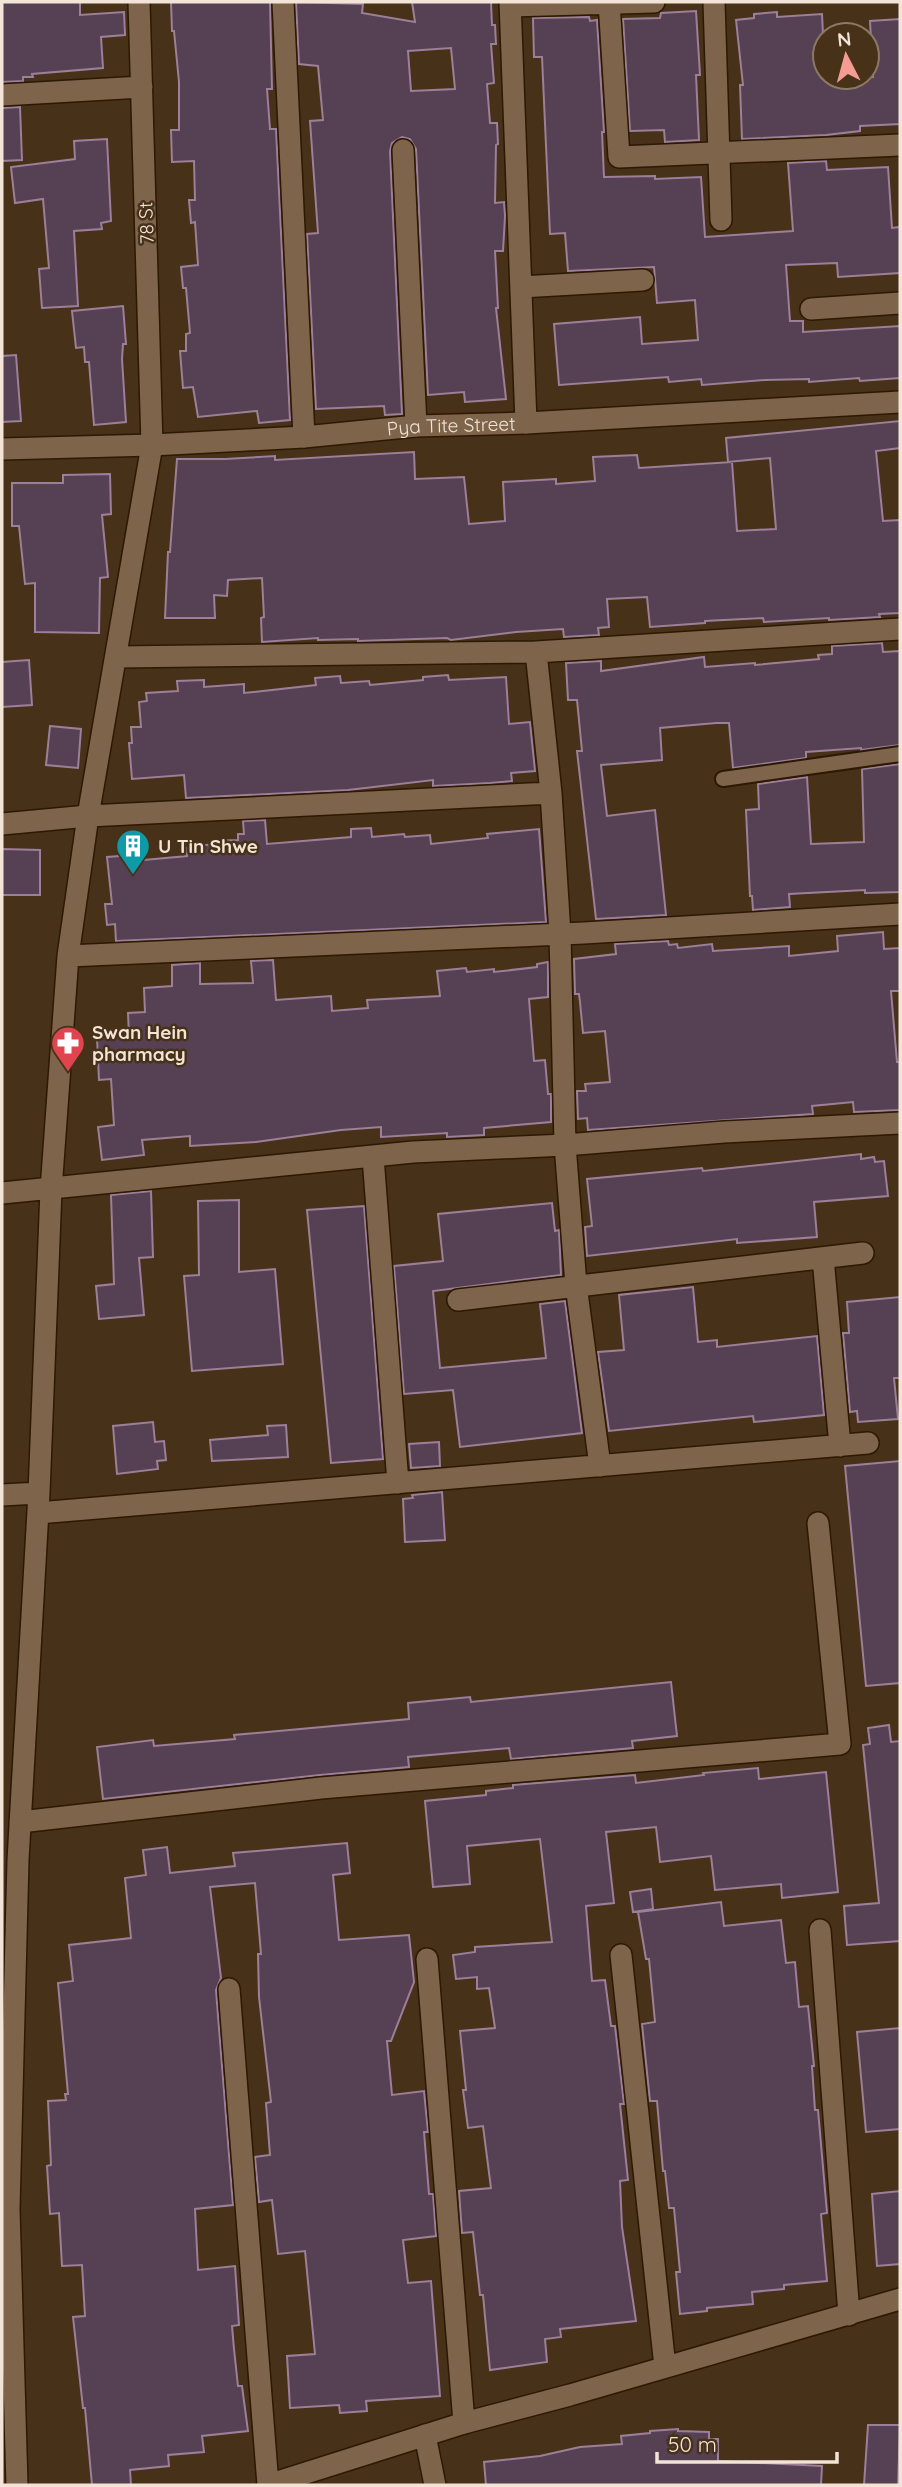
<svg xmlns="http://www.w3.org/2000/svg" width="902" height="2487" viewBox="0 0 902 2487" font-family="Quicksand,sans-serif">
  <rect width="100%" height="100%" fill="#483119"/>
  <path fill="#564053" stroke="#9c7f98" stroke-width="2" fill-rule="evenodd" d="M2,2h78v13l44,-3 1,23 -24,2 2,31 -71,6 1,3h-10v4l-21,1z
    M171,2h99l2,87h-5l3,40h6l14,291 -31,3 -2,-12 -59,6 -5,-30 -10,1 -3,-37h6v-17l4,-1 -4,-45h-3l-2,-21 17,-2 -3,-43 -4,1 -2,-23h6l-1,-39 -22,1 -1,-32h8v-48l-5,-51h-2z
    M296,2l67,2 -1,9 53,9 -3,-20h79l1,23h3l1,19h-5l3,39 -7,1 3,39h7l1,21 -2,1 -1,58 9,-1 1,14 -2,35h-8l3,57h-2l10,91 -41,3 -1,-10 -36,3 -12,-246 -6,-10 -8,-2 -10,6 -2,8 12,263 -17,1 -1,-9 -68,3 -9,-175 11,-1 -8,-112 13,-1 -5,-54 -19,-2zM451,48l4,41 -44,2 -3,-40z
    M696,11l4,64h-4l3,65 -34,2 -1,-12 -34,1 -7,-112 37,-1 1,-5z
    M777,12v5l45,-3 3,63h48l-3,-56 30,-2v105l-40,2v5l-34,4 -84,4 -2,-54h3l-7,-65 18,-2v-4z
    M589,17l1,4 7,-1 7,112h-2l2,45 51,-1v3l46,-2 4,60 88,-6 -5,-68 38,-2 1,9 61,-3 4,61 8,-1v46l-62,4 -1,-14 -51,2 4,56h13v11l97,-6v52l-40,3 -1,-3 -50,4v-3l-44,1 -63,5 -1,-6 -32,3 -1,-5 -109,8 -5,-61 86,-7 2,27 56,-4 -3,-40 -38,3 -3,-36 -86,4 -3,-38 -15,1 -8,-177h-8l-1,-39z
    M20,107l2,53 -20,1v-53z
    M107,139l4,82 -10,2 1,6 -28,2 4,75 -36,2 -3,-39 10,-1 -6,-69 -28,4 -4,-36 64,-8 -1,-18z
    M123,306l3,38h-3l-1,15 4,63 -32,3 -5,-63h-4l-1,-15 -8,1 -4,-37z
    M16,355l5,66 -19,1v-66z
    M900,421v27l-24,3 7,70 17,-1v93l-21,1 1,3 -51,3v-2l-65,4 -1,-4 -58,3v2l-55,4 -3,-30 -40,2 2,28 -11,1 1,7 -35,2 -1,-8 -47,3 -65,8 -4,-2 -89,3v-2l-40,1v-2l-56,4 -1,-24 3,-1 -2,-39 -34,2 -1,16 -13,-1 1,23h-50l3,-66h2l7,-93h48l50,-3v4l139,-8 1,27 49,-2 5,47 36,-3 -2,-39 53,-3v5l39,-3 -2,-24 44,-2 2,13 93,-6 5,69 39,-2 -6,-71 -42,4 -2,-24z
    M110,474l1,40 -9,1 6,62 -8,1 -1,55 -64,-1v-49l-10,1 -6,-58h-7v-43h51v-8z
    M882,643l1,9 17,-1v94l-39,5v-2l-55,4v6l-73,10 -4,-45h-13l-56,5 2,32 -61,5 6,51 48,-6 11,105 -70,4 -19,-168h5l-5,-51h-9l-2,-37 35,-2v10l103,-14 1,10 50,-4v2l64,-6 -1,-4 14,-1v-8z
    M29,660l3,45 -30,2v-45z
    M448,675l1,5 57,-3 3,47 21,-2 5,49 -24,2 1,8 -22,2 -57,3v-6l-85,10 -162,8 -2,-23 -52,4 -3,-36h3l-1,-16h10l-2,-25 8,-1 -1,-8 32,-2 -1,-10 27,-1v7l40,-3v9l72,-8 -1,-7 25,-2 1,7 28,-2 1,4 53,-5v-3z
    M50,726l31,3 -3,39 -32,-3z
    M900,764v128l-35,1v-3l-76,4 1,13 -37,3 -1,-14h-2l-4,-86 13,-1 -1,-25 49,-7 4,67 53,-2 -2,-73z
    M265,820l2,24 84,-7v-8l20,-1 1,9 32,-3 1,3 25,-2 1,9 57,-6 -1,-4 52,-5 7,93 -430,19 -1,-17 -8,1 -2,-21h7l-5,-47 26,-2v6l54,-5 -1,-8 27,-4 -1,-3 26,-1v-6h6l-1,-13z
    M2,849l38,1v45h-38z
    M883,932l1,17 16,-1v43h-9l6,71h3v48l-46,2 -1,-10 -41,4 1,8 -225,16 -1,-12 -9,1 -1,-28h9l-1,-7 25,-2 -5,-51 -22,2 -3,-31 -1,-8h-4l-1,-35 42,-5 -1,-10 53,-3 1,4 8,-1 1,4 34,-4 1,7 76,-5v10l49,-5 -1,-15z
    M273,960l3,40 55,-4 1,15 36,-3 -1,-8 73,-4 -3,-25 29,-3 1,4 27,-3v3l43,-5v-3l11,-2v35l-19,2 5,62 11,-1 3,34h3v28l-67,6v7l-37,2v-4l-66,4v-10l-40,3 -85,12 -66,4v-10l-48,4 2,15 -42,5 -4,-33 16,-2 -3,-46 -12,1 -2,-42 32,-2 -1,-23 17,-1 -1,-24 28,-2v-21l28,-2v21l53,-1 -2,-22z
    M861,1154v5l13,-2 1,5 9,-1 4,35 -74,6 3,35 -80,6v-4l-150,17 -2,-29 7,-1 -5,-47 115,-11 1,3z
    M151,1191l2,66 -14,1 5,57 -45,4 -3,-33 18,-2 -3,-89z
    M239,1200v72l36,-3 8,95 -91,7 -8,-95 15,-1 -1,-74z
    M552,1203l3,28 4,-1 2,45 -128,16 7,77 106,-10 -6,-54 25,-3 17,132 -122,14 -7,-57 -49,4 -10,-128 49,-5 -5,-47z
    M364,1206l19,253 -52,4 -24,-253z
    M693,1287l5,55 19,-2v7l100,-11 7,79 -70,7 -1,-6 -144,15 -11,-79 26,-2 -5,-55z
    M900,1297v81h-6l4,41 -40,3 -1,-11 -7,1 -7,-79h6l-2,-31z
    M153,1422l2,20 9,-1 2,19 -9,1 1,8 -41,5 -4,-48z
    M286,1425l2,32 -76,4 -2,-21 58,-5 -1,-9z
    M439,1442l1,24 -29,2 -2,-24z
    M900,1461v222l-34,3 -21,-220z
    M442,1492l3,48 -40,2 -2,-43 10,-1 -1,-3z
    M671,1682l6,54 -45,5 1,7 -122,11 -2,-11 -101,9 1,10 -89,8 -217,24 -6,-52 56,-7 1,6 81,-7 -1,-4 175,-16 -1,-16 62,-6 1,5z
    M889,1725l2,17 9,-1v200l-53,4 -3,-39 35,-3 -16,-158 7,-1 -2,-16z
    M758,1768l1,11 67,-7 12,120 -56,6 -1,-14 -66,6 -4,-34 -51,6 -4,-35 -50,5 8,71 -28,3 6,75 13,-1 6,46h4l9,78h-4l8,76 -8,1 2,46 14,94 -76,8 1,8 -16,2 2,23 -57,8 -7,-75h-3l-7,-63 -11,1 -3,-42 32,-3 -8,-62 -15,2 -5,-38h3l-6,-59 35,-3 -6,-40 -12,1v-12l-21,2 -3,-24 22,-3v-5l77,-5 -12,-103 -73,7 3,38 -37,3 -8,-86 61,-6v-4l27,-3v-3l122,-10 1,8 68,-8 -1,-2z
    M347,1843l3,30 -17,2 6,65 70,-5 5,47 -23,59h-4l5,54 32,-4 4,41h-4l5,62h4l3,42 -33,4 5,43 23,-2 9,115 -74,5 1,10 -27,2 -1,-8 -49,3 -3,-52 28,-2 -10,-103 -27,3 -6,-54 -13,2 -4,-45 15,-2 -4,-52 5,-1 -12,-105 -1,-43h3l-6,-71 -45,4 11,91 -5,12 17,215 -38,4 3,61 37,-4 4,59 -7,1 2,23 4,37h4l6,45 -46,5 2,16 -36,3 1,11 -39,4 1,15h-39l-7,-77h-2l-10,-91 12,-1 -3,-51 -20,1 -3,-53 -9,1 -3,-48 4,-1 -3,-64 18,-1 -1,-6h3l-10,-111 15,-2 -4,-36 62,-7 -6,-60 21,-3 -3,-25 24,-3 3,26 65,-7 -2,-13z
    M651,1889l2,20 -20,3 -3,-20z
    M721,1902l3,24 57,-6 5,43 9,-1 4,45 9,-1 6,60h-2l3,44h3l9,103 -6,1 6,67 -43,4v4l-32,3 1,12 -46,4v3l-27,3 -4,-42h4l-6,-64h-5l-4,-37h-2l-6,-70h-7l-8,-77 13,-2 -6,-63h-3l-8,-47z
    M900,2028v101l-34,3 -9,-100z
    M900,2191v73l-23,2 -5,-72z
    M868,2425h32l-2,60h-34z
    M678,2429v2l31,1v7h9v22l104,5 -1,19h-335l-2,-23 56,-6 40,-9 42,-3 -1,-8 29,-3v-2z"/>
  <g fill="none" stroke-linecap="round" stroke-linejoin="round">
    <g stroke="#2d1802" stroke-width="18">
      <path id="service" d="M723,779l177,-25"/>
    </g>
    <g stroke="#2d1802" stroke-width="24">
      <path id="minor" d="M283,2l21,435
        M510,2l16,421
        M609,2l10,155 281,-12
        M714,2l7,218
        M510,6l144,-4
        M2,95l140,-8
        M403,150l13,276
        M521,287l122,-7
        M811,309l89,-6
        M536,652l15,141 9,141 5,211 11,140 24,181
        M117,657l419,-5 364,-23
        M2,824l86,-8 463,-23
        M68,956l516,-23 316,-19
        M373,1157l25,326
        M2,1193l411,-41 152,-7 159,-13 176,-9
        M823,1258l17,188
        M458,1300l405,-47
        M2,1495l37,-2
        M38,1513l830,-70
        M20,1822l301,-34 519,-44 -22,-221
        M820,1930l29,385
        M621,1955l44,412
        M427,1959l37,464
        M229,1989l39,496
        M425,2435l10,50
        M17,2485l-8,-276 9,-349 21,-367 12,-303 17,-234 20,-140 64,-371 -13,-443"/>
    </g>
    <g stroke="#2d1802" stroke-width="24">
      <g id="tertiary">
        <path id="s1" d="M2,449l150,-4 152,-8 112,-11 110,-3 374,-21"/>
        <path d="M268,2485l196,-62 106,-28 330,-96"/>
      </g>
    </g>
    <use href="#service" stroke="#7d644b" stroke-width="14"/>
    <use href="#minor" stroke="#7d644b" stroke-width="21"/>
    <use href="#tertiary" stroke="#7d644b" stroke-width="21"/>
  </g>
  <defs>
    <g id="building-pin" transform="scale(1.75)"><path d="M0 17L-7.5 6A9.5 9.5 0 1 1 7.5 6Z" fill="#0f9aa8" stroke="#483119"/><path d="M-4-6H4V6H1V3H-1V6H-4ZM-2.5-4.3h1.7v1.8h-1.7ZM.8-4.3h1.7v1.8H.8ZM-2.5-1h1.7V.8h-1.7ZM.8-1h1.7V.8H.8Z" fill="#fff"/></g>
    <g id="pharmacy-pin" transform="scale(1.75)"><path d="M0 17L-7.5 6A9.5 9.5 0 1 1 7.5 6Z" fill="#e0444e" stroke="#483119"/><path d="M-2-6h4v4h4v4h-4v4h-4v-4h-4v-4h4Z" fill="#fff"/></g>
  </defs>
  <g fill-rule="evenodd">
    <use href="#building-pin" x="133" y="846"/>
    <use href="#pharmacy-pin" x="68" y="1043"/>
  </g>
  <g text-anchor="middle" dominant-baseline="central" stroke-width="5" stroke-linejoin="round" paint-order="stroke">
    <g font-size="19" fill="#f2e4d6" stroke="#483119">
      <text transform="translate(146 223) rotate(-92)">78 St</text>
      <text stroke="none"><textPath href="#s1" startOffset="450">Pya Tite Street</textPath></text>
    </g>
    <g font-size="19" font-weight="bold" fill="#f2e4d6" stroke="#483119" text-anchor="start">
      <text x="158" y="846">U Tin Shwe</text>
      <text x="92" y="1032">Swan Hein<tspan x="92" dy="22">pharmacy</tspan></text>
    </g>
  </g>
  <rect width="902" height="2487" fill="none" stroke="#f2e4d6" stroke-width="7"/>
  <g transform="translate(846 56) rotate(354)"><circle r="33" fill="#483119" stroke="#8c7965" stroke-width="2"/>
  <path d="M0-5L12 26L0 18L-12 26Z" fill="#f59c92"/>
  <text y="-10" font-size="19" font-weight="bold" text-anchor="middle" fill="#f2e4d6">N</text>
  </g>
  <path d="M657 2452v10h180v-10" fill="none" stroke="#f2e4d6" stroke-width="3.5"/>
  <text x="668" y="2452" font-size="21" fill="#f2e4d6" stroke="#483119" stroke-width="5" paint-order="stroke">50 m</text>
</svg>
